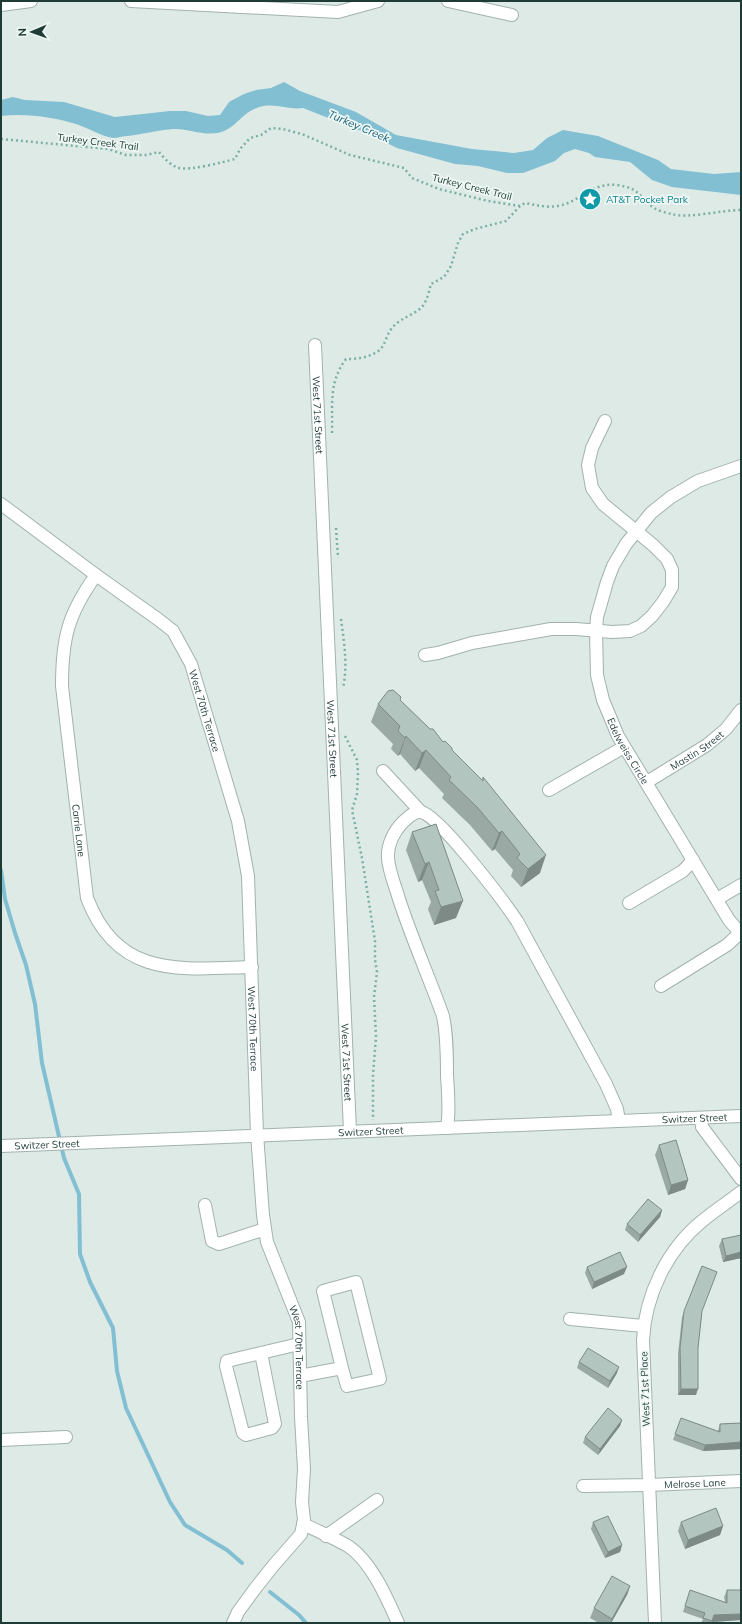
<svg xmlns="http://www.w3.org/2000/svg" width="742" height="1624" viewBox="0 0 742 1624" font-family="Mulish,sans-serif">
  <rect width="100%" height="100%" fill="#deeae6"/>
  <path fill="#82bfd3" d="M284,82l16,9 56,21 40,23 76,14 42,4 19,-3 14,-12 16,-8 35,6 60,24 13,9 43,5 27,-2v23l-69,-8 -20,-7 -22,-18 -35,-5 -6,-4 -14,-4 -11,4 -9,8 -32,12h-16l-29,-7 -23,-2 -58,-16 -28,-14 -66,-26c-13,2 -25,-4 -39,-2 -21,4 -24,18 -40,25 -18,7 -34,-3 -51,-2 -15,1 -30,5 -45,7 -5,0 -11,2 -15,2 -12,-2 -23,-9 -34,-13 -25,-8 -53,-12 -78,-9v-16l12,-3 12,3 39,2 51,15 55,-6h16l22,5 12,-1 9,-13 15,-8 12,-4 15,-2z"/>
  <g fill="none" stroke-linecap="round" stroke-linejoin="round">
    <path stroke="#82bfd3" stroke-width="4" d="M1,870l4,29 10,34 11,32 9,39 7,59 22,95 15,36 1,60 10,28 23,46 4,43 9,37 44,94 15,23 42,25 15,13
      M270,1592l29,23 7,8"/>
    <g stroke="#a1b2ae" stroke-width="14">
      <g id="minor">
        <path d="M131,1l207,11 40,-11"/>
        <path d="M448,1l64,14"/>
        <path d="M1,5l30,-4"/>
        <path id="s1" d="M315,345l35,786"/>
        <path id="s2" d="M741,466l-43,15 -27,16 -20,16 -25,31 -13,22 -6,16 -10,35 -1,14 1,44 6,25 15,36 111,184 12,14"/>
        <path id="s3" d="M1,504l95,71 63,45 14,11 18,33 47,157 10,55 9,258 6,81 4,27 32,80 2,95 3,52 -2,33 2,18 -3,14 -28,32 -19,24 -16,22 -5,11"/>
        <path id="s4" d="M96,575c-28,39 -34,63 -34,111l25,212c31,81 93,71 165,69"/>
        <path d="M425,655l13,-2 34,-10 79,-14h25l36,3 18,-1 11,-5 11,-10 11,-14 9,-15v-17l-5,-11 -14,-14 -50,-41 -11,-16 -4,-23 4,-17 13,-27"/>
        <path d="M383,771l38,41"/>
        <path id="s5" d="M647,782l60,-37 19,-16 15,-19"/>
        <path d="M549,790l75,-43"/>
        <path d="M717,899l24,-14"/>
        <path d="M629,903l54,-32 10,-11"/>
        <path d="M661,986l66,-41 13,-12"/>
        <path d="M701,1118l1,9 39,52"/>
        <path d="M447,1128c3,-18 1,-35 0,-53 0,-20 0,-40 -4,-59 -14,-39 -31,-77 -44,-117 -4,-14 -10,-27 -11,-41 -1,-13 6,-27 15,-36 5,-4 10,-11 18,-10 18,3 84,91 96,109l89,163 11,25 2,12"/>
        <path id="s6" d="M1,1146l740,-30"/>
        <path d="M205,1205l7,36 7,3 46,-15"/>
        <path d="M570,1319l73,7"/>
        <path d="M261,1353l14,71 -3,4 -26,7 -3,-2 -17,-67 1,-5 72,-17"/>
        <path d="M300,1376l42,-8 5,18 33,-7 -24,-97 -33,9 19,77"/>
        <path d="M1,1440l65,-3"/>
        <path id="s7" d="M583,1486l66,-1 92,-4"/>
        <path d="M303,1524c15,7 31,14 45,22 23,15 39,52 50,77"/>
        <path d="M326,1536l51,-36"/>
        <path d="M655,1623l-12,-283c2,-44 24,-90 58,-118 13,-11 27,-20 40,-30"/>
      </g>
    </g>
    <path stroke="#7cb0a5" stroke-width="2.5" stroke-dasharray="2 3" stroke-linecap="butt" d="M1,139l107,10 18,6h20l13,-3c5,6 12,14 20,16 11,3 44,-6 56,-9l5,-10 10,-11 11,-3 10,-7 12,1 19,5 48,21 54,13 8,10 27,11 49,12 32,5 5,-3c11,2 21,5 33,3 22,-4 34,-24 59,-21 23,3 22,12 37,23 5,3 12,5 18,6 15,5 50,-4 69,-4
      M332,433c1,-28 -4,-50 14,-74 10,0 20,-1 29,-6 11,-5 10,-17 17,-25 8,-10 22,-13 30,-21 5,-6 7,-16 9,-23l13,-7 7,-11 7,-23 5,-9 12,-5 31,-8 14,-15
      M336,528l2,30
      M341,619c3,23 7,46 2,69
      M345,736l12,24 1,13 -1,21 -5,16 10,48 13,83v19l2,12 -3,25 2,40 -3,38v45"/>
    <use href="#minor" stroke="#fff" stroke-width="12"/>
  </g>
  <path fill="#9aa9a4" d="M400,700l82,80 1,-3 57,96 -19,14 -10,-11 2,-6 -18,-21 -3,2 -22,-26 -28,-27 2,-4 -25,-26 -4,3 -15,-17 -2,2 -7,-7 2,-5 -22,-22 7,-18z
    M436,824l20,94 -22,7 -6,-16 3,-7 -9,-22 -4,2 -12,-32 6,-18z
    M659,1145l29,35 -3,9 -17,6 -13,-40z
    M662,1210l-2,7 -22,25 -13,-12 2,-6z
    M741,1235v23l-18,4 -4,-16 3,-7z
    M702,1266v46l-4,36 -2,47h-18v-41l4,-37z
    M587,1267l37,7 -32,15 -7,-16z
    M579,1362l38,11 -9,15 -31,-20z
    M681,1418l37,13 2,-7 21,-1v26l-38,2 -30,-11z
    M622,1420l-2,6 -22,29 -15,-12 2,-6z
    M593,1522l29,23 -2,7 -15,6 -14,-29z
    M681,1522l42,4 -3,9 -35,14 -7,-18z
    M630,1586l-3,9 -16,28h-12l-9,-5 4,-10z
    M690,1590l35,12 -1,-5 3,-7h14v30l-29,2v1h-11l2,-4 -20,-7z"/>
  <path fill="#7d8a86" d="M406,736l-6,18 -2,2 7,-18z
    M426,750l-7,18 -4,3 7,-18z
    M502,831l-7,18 -3,2 7,-18z
    M546,855l-6,18 -19,14 7,-18z
    M429,862l-7,18 -4,2 7,-18z
    M463,901l-7,17 -22,7 7,-18z
    M688,1180l-3,9 -17,6 3,-10z
    M662,1210l-2,7 -22,25 2,-7z
    M741,1252v6l-18,4 3,-6z
    M627,1267l-3,7 -32,15 2,-7z
    M619,1367l-2,6 -9,15 2,-7z
    M681,1389h17l-2,6h-18z
    M622,1420l-2,6 -22,29 2,-6z
    M741,1442v7l-38,2 2,-6z
    M723,1526l-3,9 -35,14 3,-9z
    M622,1545l-2,7 -15,6 3,-6z
    M630,1586l-3,9 -16,28h-1l2,-4z
    M741,1614v6l-29,2 2,-7z"/>
  <path fill="#b3c5bf" stroke="#7d8a86" d="M393,690l8,7 -1,3 30,29h3l10,13 2,-1 7,7v2l31,31v-4l63,78 -18,14 -11,-11 3,-4 -18,-23 -3,2 -22,-26 -28,-27 2,-3 -25,-27 -4,3 -16,-17 -1,2 -7,-7 2,-5 -22,-22 10,-13z
    M436,824l27,77 -22,6 -6,-16 4,-1 -10,-28 -4,2 -13,-32z
    M676,1140l12,40 -17,5 -12,-40z
    M648,1199l14,11 -22,25 -13,-11z
    M741,1235v17l-15,4 -4,-17z
    M620,1252l7,15 -33,15 -7,-15z
    M702,1266l15,6 -15,39 -4,37v41h-17l-1,-41 4,-37z
    M588,1348l31,19 -9,14 -31,-19z
    M608,1408l14,12 -22,29 -15,-12z
    M681,1418l39,14v-8l21,-1v19l-36,3 -30,-11z
    M716,1508l7,18 -35,14 -7,-18z
    M608,1516l14,29 -14,7 -15,-30z
    M612,1576l18,10 -18,33 -18,-11z
    M690,1590l37,13v-13h14v24l-27,1 -2,6 -9,-3 2,-5 -20,-7z"/>
  <defs>
    <g id="sight-disc" transform="scale(1.15)"><circle r="9.5" fill="#0f9aa8" stroke="#eef7f3"/><path d="M0-6L1.8-2.2L6-1.7L2.9 1.2L3.7 5.4L0 3.3L-3.7 5.4L-2.9 1.2L-6-1.7L-1.8-2.2Z" fill="#fff"/></g>
  </defs>
  <g fill-rule="evenodd">
    <use href="#sight-disc" x="590" y="199"/>
  </g>
  <g text-anchor="middle" dominant-baseline="central" stroke-width="3.5" stroke-linejoin="round" paint-order="stroke">
    <g font-size="10" fill="#1e3b36" stroke="#eef7f3">
      <text transform="translate(98 142) rotate(7)">Turkey Creek Trail</text>
      <text transform="translate(472 187) rotate(14)">Turkey Creek Trail</text>
      <text stroke="none"><textPath href="#s1" startOffset="70">West 71st Street</textPath></text>
      <text stroke="none"><textPath href="#s3" startOffset="300">West 70th Terrace</textPath></text>
      <text stroke="none"><textPath href="#s1" startOffset="394">West 71st Street</textPath></text>
      <text stroke="none"><textPath href="#s5" startOffset="59">Mastin Street</textPath></text>
      <text stroke="none"><textPath href="#s2" startOffset="362">Edelweiss Circle</textPath></text>
      <text stroke="none"><textPath href="#s4" startOffset="264">Carrie Lane</textPath></text>
      <text stroke="none"><textPath href="#s3" startOffset="624">West 70th Terrace</textPath></text>
      <text stroke="none"><textPath href="#s1" startOffset="718">West 71st Street</textPath></text>
      <text stroke="none"><textPath href="#s6" startOffset="694">Switzer Street</textPath></text>
      <text stroke="none"><textPath href="#s6" startOffset="370">Switzer Street</textPath></text>
      <text stroke="none"><textPath href="#s6" startOffset="46">Switzer Street</textPath></text>
      <text stroke="none"><textPath href="#s3" startOffset="949">West 70th Terrace</textPath></text>
      <text transform="translate(645 1389) rotate(-92)">West 71st Place</text>
      <text stroke="none"><textPath href="#s7" startOffset="112">Melrose Lane</textPath></text>
    </g>
    <g font-size="10" fill="#0d838f" stroke="#eef7f3" text-anchor="start">
      <text x="606" y="199">AT&amp;T Pocket Park</text>
    </g>
    <g font-size="11" font-style="italic" fill="#165f79" stroke="#eef7f3">
      <text transform="translate(359 126) rotate(23)">Turkey Creek</text>
    </g>
  </g>
  <rect width="742" height="1624" fill="none" stroke="#1e3b36" stroke-width="4"/>
  <g transform="translate(32 32) rotate(268)" stroke="#eef7f3" stroke-width="3" paint-order="stroke">
  <path d="M0-3L7 15L0 10L-7 15Z" fill="#1e3b36"/>
  <text y="-6" font-size="11" font-weight="bold" text-anchor="middle" fill="#1e3b36">N</text>
  </g>
</svg>
